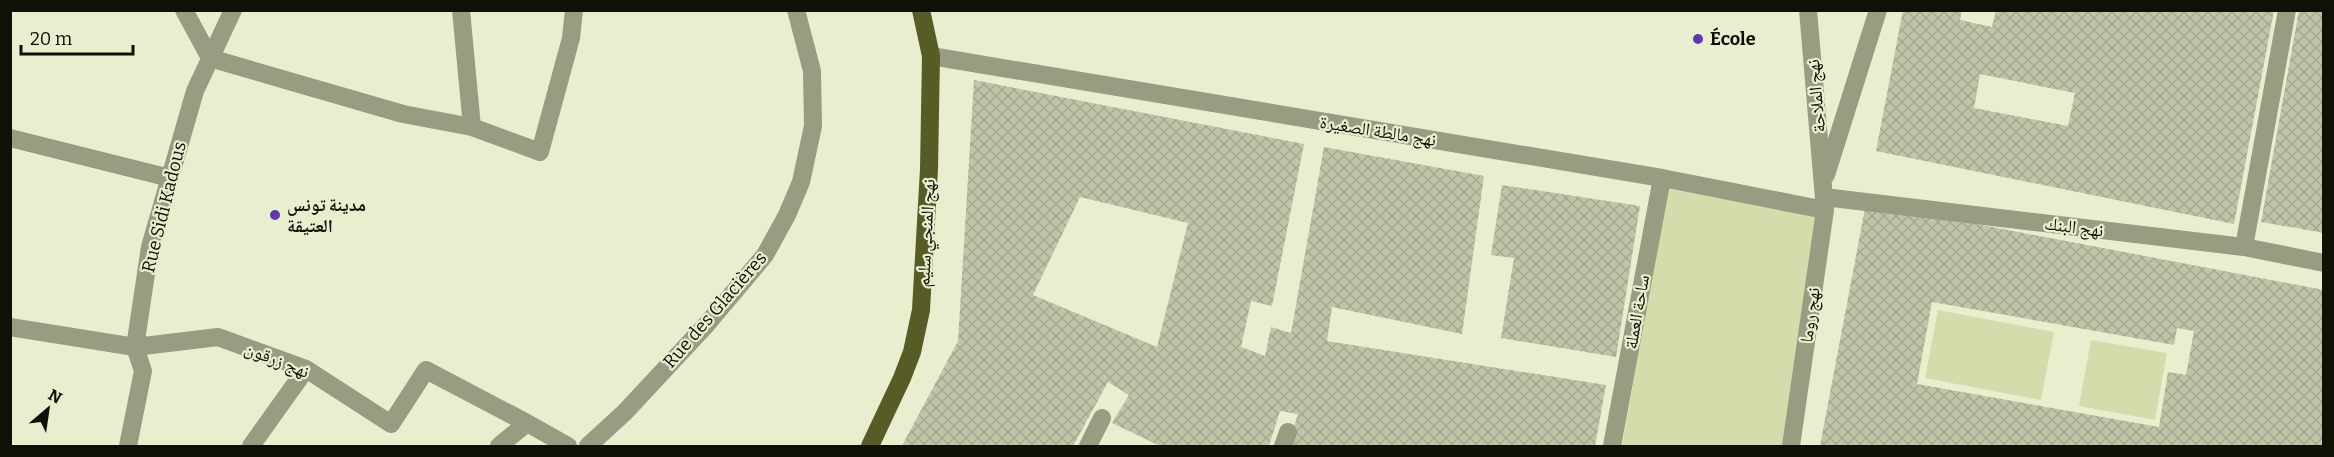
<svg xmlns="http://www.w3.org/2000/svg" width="2334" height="457" viewBox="0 0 2334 457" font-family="Bitter,'Noto Naskh Arabic',serif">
  <defs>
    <pattern id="building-cross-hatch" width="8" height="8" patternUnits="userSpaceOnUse" patternTransform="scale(1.5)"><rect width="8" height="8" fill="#c1c5a7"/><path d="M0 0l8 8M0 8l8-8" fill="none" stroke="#a5a88e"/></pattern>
  </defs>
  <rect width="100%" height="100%" fill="#e9eecf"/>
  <path fill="#d5dcab" d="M1668,189l156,28 -41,229h-161z
    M1938,310l116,22 -13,68 -116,-22z
    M2091,340l76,13 -12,67 -76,-14z"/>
  <path fill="url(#building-cross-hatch)" fill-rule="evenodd" d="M1903,10h59l-2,10 32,7 4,-17h278l-40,214 -358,-73zM1980,74l95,19 -7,33 -94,-18z
    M2299,10h25v223l-63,-11z
    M974,80l330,64 -32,162 -21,-5 -10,46 24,9 6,-29 20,6 33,-186 160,29 -22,158 -130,-27 -5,34 279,44 -11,61h-307l10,-32 -18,-3 -11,35h-109l-48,-23 17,-28 -21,-13 -35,64h-171l56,-105zM1080,197l108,26 -31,124 -124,-52z
    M1502,185l138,21 -24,151 -115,-19 13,-80 -23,-3z
    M1866,203l458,87v156h-504zM1932,302l242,43 3,-17 17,3 -8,44 -18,-3 -9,55 -242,-43z"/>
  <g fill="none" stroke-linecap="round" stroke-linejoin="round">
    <path stroke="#989c80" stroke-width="18" d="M184,10l26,48 193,56 69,13 68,25 31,-114 3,-28
      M461,10l11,117
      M931,56l731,122 163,32
      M10,138l160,40
      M1826,175l52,-165
      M1824,197l420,50 80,16
      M2244,247l43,-237
      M10,327l125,20 83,-10 88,32 85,55 35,-54 101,53
      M128,446l15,-75 -8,-24 15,-100 45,-156 38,-81
      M251,446l55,-77
      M499,446l28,-23 41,23
      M588,446l37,-34 82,-88 58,-69 22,-40 14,-33 12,-56 -1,-55 -16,-61
      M1088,446l14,-28
      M1283,446l5,-14
      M1612,446l50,-268
      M1791,446l34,-236 -17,-200"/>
    <path stroke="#575c26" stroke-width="18" d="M870,446l32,-68 10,-26 9,-42 8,-141 2,-113 -10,-46"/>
  </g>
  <g fill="#6137af" stroke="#e9eecf" stroke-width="2">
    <circle cx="1698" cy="39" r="6"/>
    <circle cx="275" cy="215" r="6"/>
  </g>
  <g text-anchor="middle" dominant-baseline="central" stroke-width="4.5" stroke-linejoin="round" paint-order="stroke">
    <g font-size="18" font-weight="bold" fill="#0f1006" stroke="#e9eecf" text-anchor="start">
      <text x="1710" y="39">École</text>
      <text x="287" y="205">مدينة تونس<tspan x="287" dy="21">العتيقة</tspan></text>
    </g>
    <g font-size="18" fill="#0f1006" stroke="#e9eecf">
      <text transform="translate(1816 96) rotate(-95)">نهج الملاحة</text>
      <text transform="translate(1378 131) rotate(9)">نهج مالطة الصغيرة</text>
      <text transform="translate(164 207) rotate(-76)">Rue Sidi Kadous</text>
      <text transform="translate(2074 227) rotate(7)">نهج البنك</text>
      <text transform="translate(926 233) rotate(-87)">نهج المنجي سليم</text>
      <text transform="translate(715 310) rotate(-49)">Rue des Glacières</text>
      <text transform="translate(1637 312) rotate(-80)">ساحة العملة</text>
      <text transform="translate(1810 315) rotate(-82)">نهج روما</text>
      <text transform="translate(277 360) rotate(22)">نهج زرقون</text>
    </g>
  </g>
  <rect width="2334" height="457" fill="none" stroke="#0f1006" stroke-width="24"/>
  <g transform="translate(48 409) rotate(29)" stroke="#e9eecf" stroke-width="4.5" paint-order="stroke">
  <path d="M0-4.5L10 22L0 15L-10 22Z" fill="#0f1006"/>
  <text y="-9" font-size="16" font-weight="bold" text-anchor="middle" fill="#0f1006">N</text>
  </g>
  <path d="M21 45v9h112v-9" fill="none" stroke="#0f1006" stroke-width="3"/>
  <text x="30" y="45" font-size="18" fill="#0f1006" stroke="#e9eecf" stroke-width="4.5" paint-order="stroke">20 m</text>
</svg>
